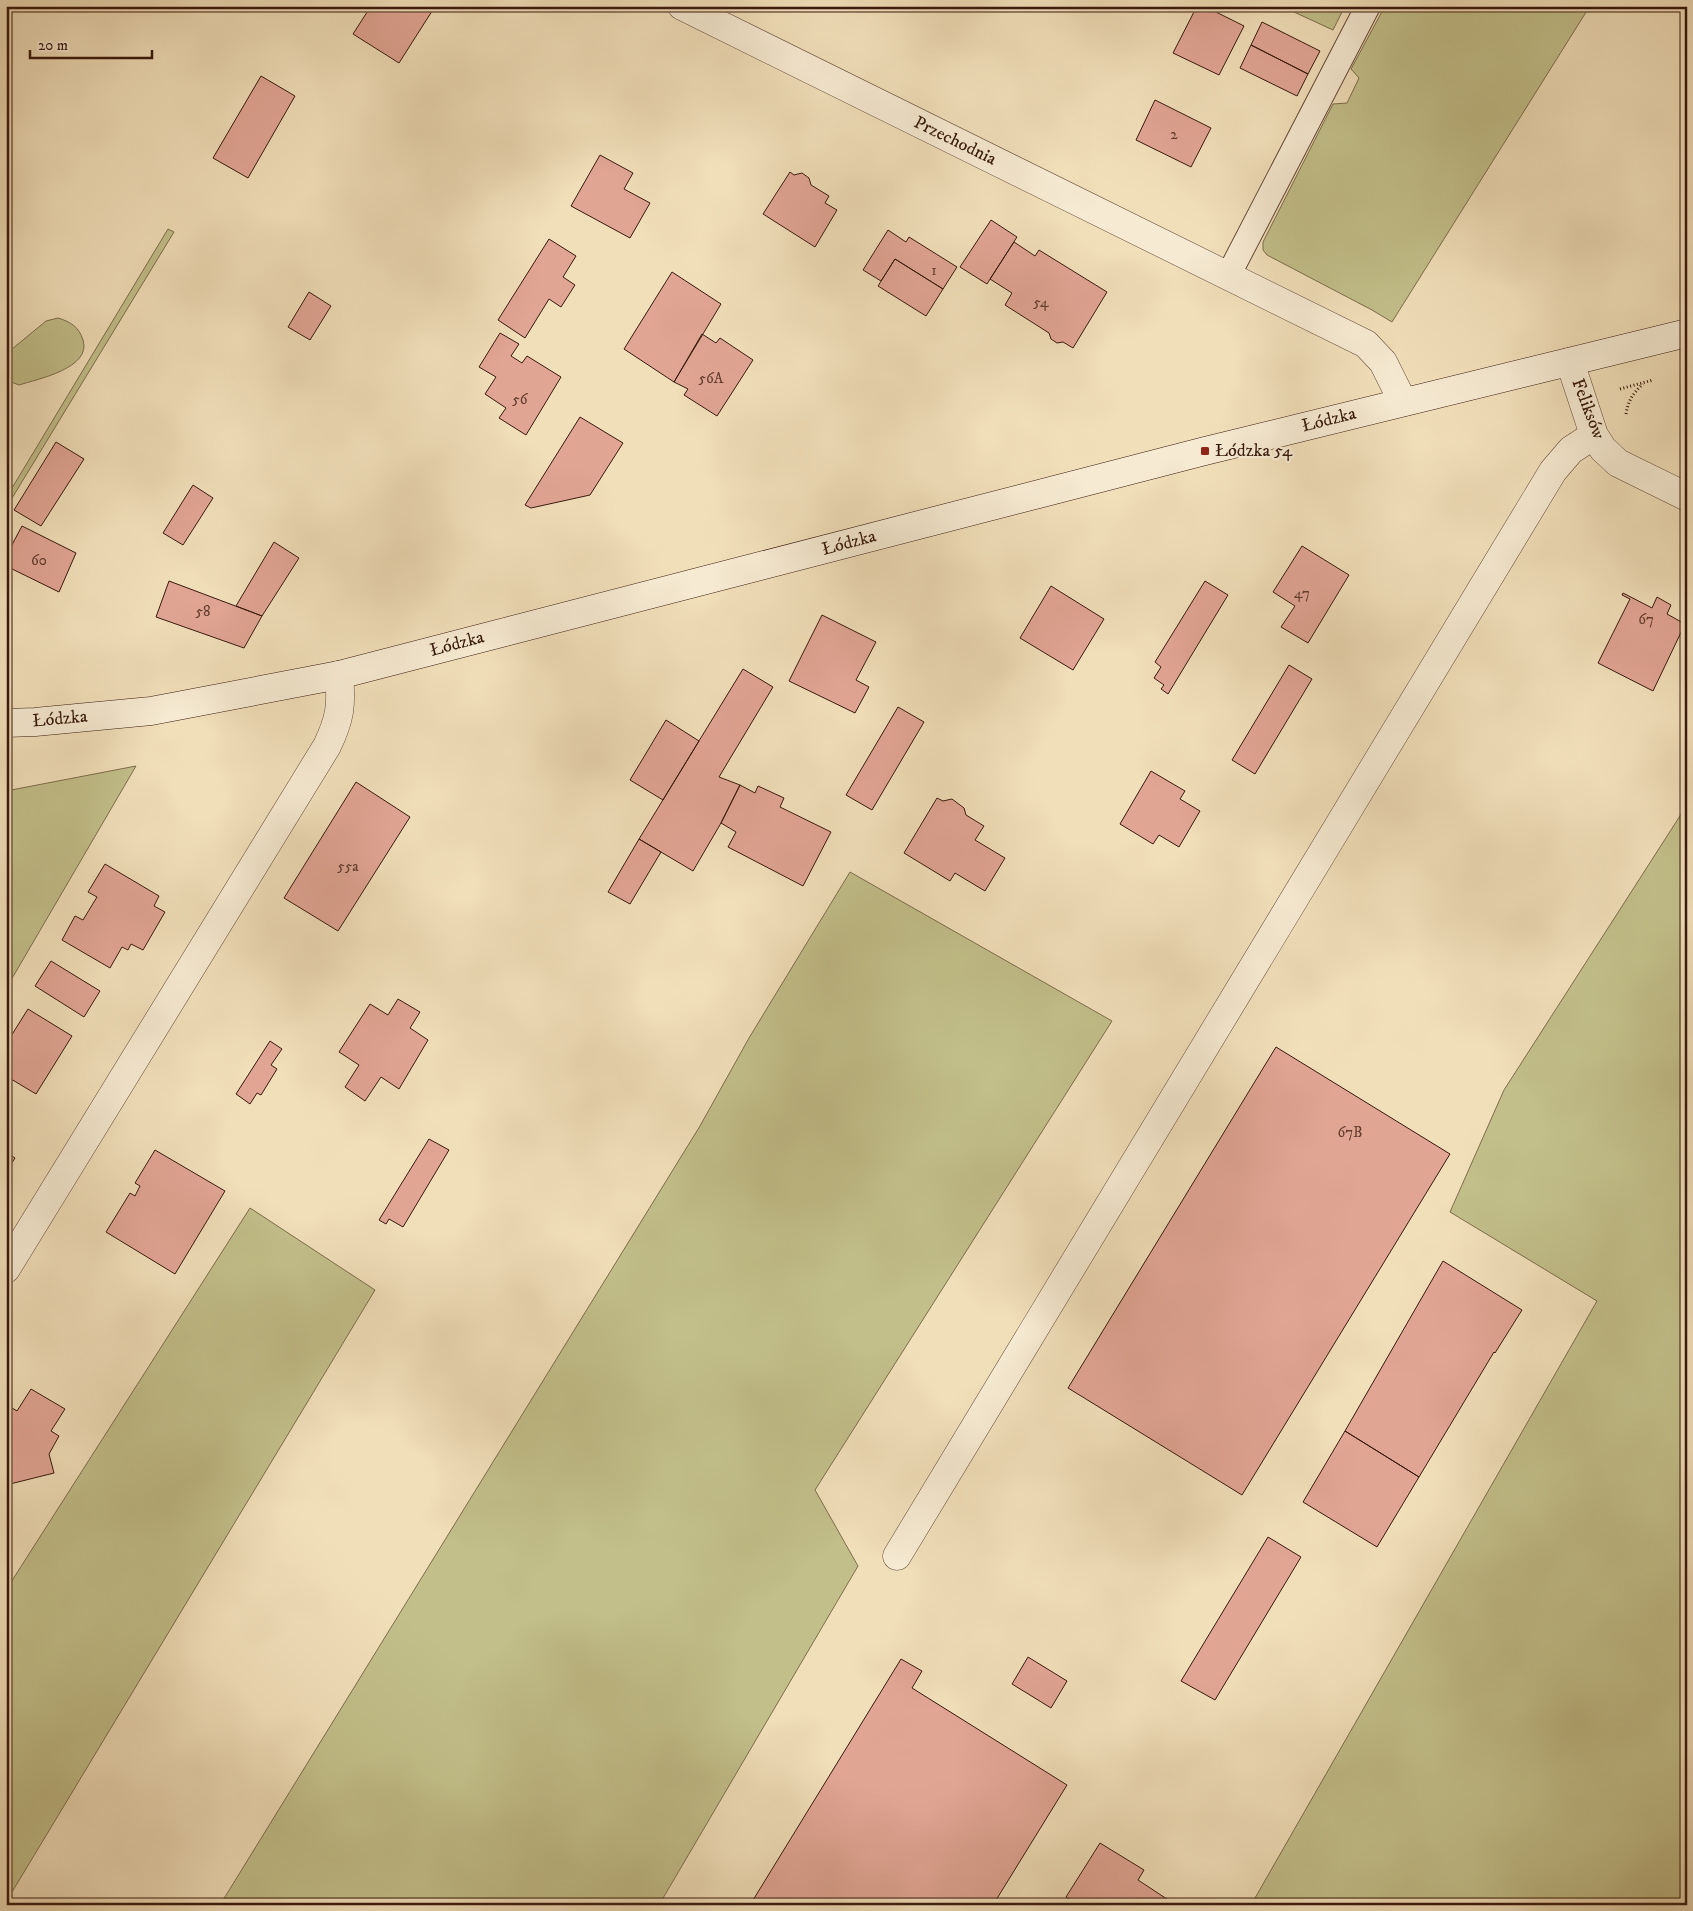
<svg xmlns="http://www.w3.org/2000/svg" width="1693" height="1911" viewBox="0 0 1693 1911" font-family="'IM FELL DW Pica',serif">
  <rect width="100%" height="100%" fill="#f1dfba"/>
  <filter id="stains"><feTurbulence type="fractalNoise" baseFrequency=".004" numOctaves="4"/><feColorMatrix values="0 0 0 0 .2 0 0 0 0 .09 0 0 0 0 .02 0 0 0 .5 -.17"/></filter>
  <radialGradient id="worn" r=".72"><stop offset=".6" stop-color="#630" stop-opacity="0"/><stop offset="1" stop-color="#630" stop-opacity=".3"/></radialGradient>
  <path fill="#c2bf8a" stroke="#7d6c4c" d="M1281,6h64l-12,24z
    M1385,6h199l4,3 -196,313 -20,-12 -105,-55 -4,-5v-8l70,-138 14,-1 12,-25 -8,-9z
    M168,229l6,3 -168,276v-10z
    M58,318c13,4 21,9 25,22 9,28 -45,39 -64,45l-13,-5v-26l40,-33z
    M136,766l-122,209 -8,13v-197z
    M1687,805v1100h-436l346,-604 -147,-89 54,-122z
    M850,872l262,149 -297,469 43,76 -199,339h-439l480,-779 49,-88z
    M250,1208l125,82 -369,612v-312z"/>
  <path fill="#e1a594" stroke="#38190d" d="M371,6h59l4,2 -35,55 -46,-29z
    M1197,6h7l40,20 -25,49 -46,-22z
    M1672,6h15v9z
    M1262,22l58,29 -12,23 -57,-29z
    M1251,45l57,29 -11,22 -57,-28z
    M261,76l34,20 -47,82 -35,-20z
    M1155,100l56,28 -20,39 -55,-27z
    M600,155l33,18 -9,16 26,14 -20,35 -59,-32z
    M790,172l4,3 8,-2 7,5 2,7 18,11 -4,7 12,7 -22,37 -52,-33z
    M991,220l26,17 -30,47 -27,-17z
    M888,230l18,12 3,-5 48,30 -14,22 -48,-30 -14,22 -18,-11z
    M549,239l27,17 -13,21 12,8 -14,22 -12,-8 -24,39 -27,-18z
    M1014,242l21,14 4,-6 68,42 -34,56 -10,-6 -6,1 -6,-4 -2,-6 -44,-28 7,-12 -22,-14z
    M895,259l48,30 -17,27 -48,-30z
    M672,272l49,32 -47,78 -50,-33z
    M309,292l22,14 -21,34 -22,-13z
    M500,333l19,11 -8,12 11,7 5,-7 34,21 -35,58 -27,-17 7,-10 -21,-14 11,-17 -17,-10z
    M702,334l14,9 4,-5 33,22 -36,56 -33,-21 4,-6 -14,-7z
    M580,417l43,26 -33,52 -59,13 -6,-3z
    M56,442l28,17 -43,67 -27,-16z
    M193,485l20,13 -30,47 -20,-12z
    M22,526l54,27 -17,39 -53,-26v-10z
    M274,542l25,16 -37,58 -26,-10z
    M1302,546l47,29 -41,68 -27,-16 14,-21 -22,-14z
    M169,581l93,35 -18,32 -88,-31z
    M1205,581l23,14 -60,99 -7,-5 3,-4 -10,-7 7,-11 -6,-5z
    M1051,586l53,33 -31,51 -53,-32z
    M1623,593l29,15 5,-11 14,8 -4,9 18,10 -32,67 -55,-28 32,-64 -8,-4z
    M822,615l54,27 -20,38 13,7 -14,26 -66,-32z
    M1289,665l23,14 -57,95 -23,-14z
    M743,669l30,18 -54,90 21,8 -19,38 -28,48 -54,-32z
    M898,707l26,15 -52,88 -26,-15z
    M666,720l33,21 -36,59 -33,-20z
    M1151,771l34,20 -5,8 20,12 -21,36 -20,-12 -6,9 -33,-20z
    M356,782l54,35 -72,114 -54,-33z
    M740,785l15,8 3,-7 26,12 -4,9 51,25 -28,54 -75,-39 8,-15 -15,-9z
    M937,798l6,3 9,-2 12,9 2,7 18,11 -9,14 30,18 -20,33 -30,-18 -5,8 -46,-28z
    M639,839l22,13 -31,52 -22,-12z
    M105,864l54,32 -5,10 11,6 -22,38 -12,-6 -3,6 -6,-3 -12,21 -48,-28 13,-24 8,4 14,-23 -9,-5z
    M51,961l49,30 -16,26 -49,-31z
    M398,999l22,13 -10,16 18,12 -29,49 -18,-12 -16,24 -20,-14 14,-22 -20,-13 31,-48 18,11z
    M28,1009l44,27 -36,58 -30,-18v-32z
    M270,1041l12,8 -11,16 6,4 -16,26 -4,-2 -7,11 -14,-10z
    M1276,1047l174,107 -208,341 -174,-107z
    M429,1139l20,11 -46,77 -14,-8 -3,5 -7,-4z
    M155,1150l70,41 -50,83 -69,-42 24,-39 5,3 5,-10 -5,-3z
    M6,1152l9,6 -9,14z
    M1443,1261l79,49 -27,43 -1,-1 -75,125 -74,-46z
    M31,1389l34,20 -14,22 8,5 -10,18 5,19 -48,12v-75l3,-4 8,5z
    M1345,1431l74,46 -42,70 -74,-45z
    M1268,1537l33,20 -86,143 -34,-19z
    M1028,1657l39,24 -16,27 -39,-24z
    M901,1659l21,12 -10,17 155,97 -74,120h-243z
    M1100,1843l44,27 -6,10 38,25h-98l-12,-8z"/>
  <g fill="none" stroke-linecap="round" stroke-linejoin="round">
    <g stroke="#664a38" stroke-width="26">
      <path id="service" d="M1228,276l140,-270"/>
    </g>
    <g stroke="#664a38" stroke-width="29">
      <path id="minor" d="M682,6l684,338 17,18 20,40
        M1570,362l24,73 9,14 15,14 69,34
        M6,1269l321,-523c13,-27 15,-41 12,-71
        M897,1556l656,-1085 18,-21 23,-15"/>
    </g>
    <g stroke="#38190d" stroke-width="29">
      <path id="secondary" d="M6,723l29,-1 116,-11 188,-36 866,-224 482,-118"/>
    </g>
    <path stroke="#38190d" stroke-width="3" stroke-dasharray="1 2.5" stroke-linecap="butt" d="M1620,389l33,-9
      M1626,414c2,-13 7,-21 17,-30"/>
    <use href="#service" stroke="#f6ead2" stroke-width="24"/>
    <use href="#minor" stroke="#f6ead2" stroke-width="28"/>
    <use href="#secondary" stroke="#f6ead2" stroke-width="28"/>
  </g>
  <rect fill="#8f2418" stroke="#f6ead2" stroke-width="2" x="1200" y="446" width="10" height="10" rx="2.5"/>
  <g text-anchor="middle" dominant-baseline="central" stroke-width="4.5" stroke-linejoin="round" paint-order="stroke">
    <g font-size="15" fill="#623c2f">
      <text x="1174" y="134">2</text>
      <text x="934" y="270">1</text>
      <text x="1041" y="302">54</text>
      <text x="711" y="378">56A</text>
      <text x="520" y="399">56</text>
      <text x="39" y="560">60</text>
      <text x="1302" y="593">47</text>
      <text x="203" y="611">58</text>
      <text x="1646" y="619">67</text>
      <text x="348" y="866">55a</text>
      <text x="1350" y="1132">67B</text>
    </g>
    <g font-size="18" fill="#38190d" stroke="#f6ead2">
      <text transform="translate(955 141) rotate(26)">Przechodnia</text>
      <text transform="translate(1588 409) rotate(69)">Feliksów</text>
      <text transform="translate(1329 420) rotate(-14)">Łódzka</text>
      <text transform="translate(849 543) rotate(-15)">Łódzka</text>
      <text transform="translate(457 644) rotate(-15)">Łódzka</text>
      <text transform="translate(60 719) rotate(-5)">Łódzka</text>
    </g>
    <g font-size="18" fill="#38190d" stroke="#f6ead2" text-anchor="start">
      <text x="1215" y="451">Łódzka 54</text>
    </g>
  </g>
  <rect width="1693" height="1911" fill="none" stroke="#f1dfba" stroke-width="25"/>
  <rect x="8" y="8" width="1678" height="1896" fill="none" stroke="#38190d" stroke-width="2.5"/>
  <rect x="12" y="12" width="1668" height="1886" fill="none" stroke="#38190d"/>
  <path d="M30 50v8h122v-8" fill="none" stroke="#38190d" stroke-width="2.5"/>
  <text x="38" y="50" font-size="15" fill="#38190d" stroke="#f6ead2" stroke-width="4" paint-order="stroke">20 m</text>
  <rect width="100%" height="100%" filter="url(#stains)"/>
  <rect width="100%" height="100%" fill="url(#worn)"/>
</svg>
